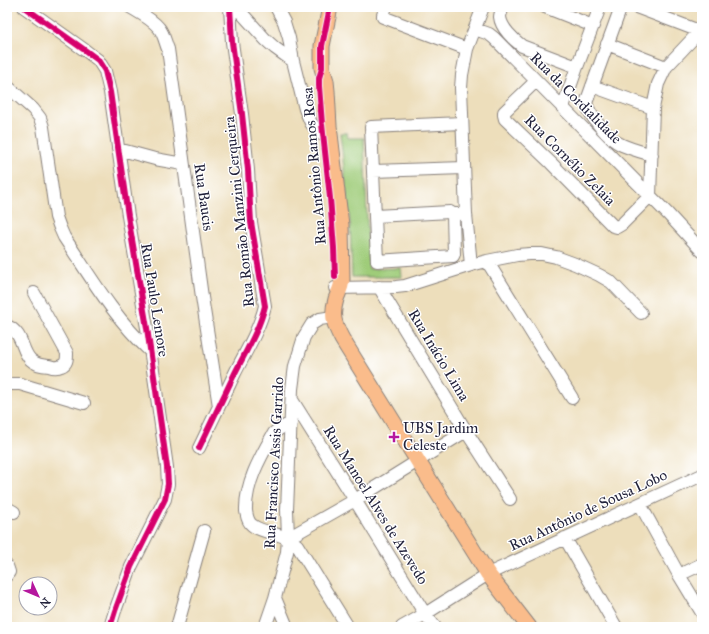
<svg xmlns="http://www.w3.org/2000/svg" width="709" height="634" viewBox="0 0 709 634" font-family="'IM FELL Great Primer',serif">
  <rect width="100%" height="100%" fill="#fff"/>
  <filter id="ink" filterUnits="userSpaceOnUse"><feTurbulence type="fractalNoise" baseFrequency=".025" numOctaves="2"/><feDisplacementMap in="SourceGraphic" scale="8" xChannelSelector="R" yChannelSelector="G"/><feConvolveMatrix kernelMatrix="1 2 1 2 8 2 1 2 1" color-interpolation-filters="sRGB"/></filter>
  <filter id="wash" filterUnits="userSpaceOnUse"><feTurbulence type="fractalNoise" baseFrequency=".012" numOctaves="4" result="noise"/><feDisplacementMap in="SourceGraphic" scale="16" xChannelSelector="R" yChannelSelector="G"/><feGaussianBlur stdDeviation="0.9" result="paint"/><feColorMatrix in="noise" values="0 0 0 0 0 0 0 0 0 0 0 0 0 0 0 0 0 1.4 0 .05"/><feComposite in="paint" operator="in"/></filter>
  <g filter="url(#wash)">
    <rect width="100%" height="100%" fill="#eddebb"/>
    <path fill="#9fcc79" stroke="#60775a" d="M340,133h7l1,5h16l5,131 32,-1 1,9h-50l-2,-55z"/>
  </g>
  <g filter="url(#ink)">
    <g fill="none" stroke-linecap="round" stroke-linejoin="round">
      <g stroke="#88807b" stroke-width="14">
        <path id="minor" d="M24,7l62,44 12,9 7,11 5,21 18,124 19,112 20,139 1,17 -3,15 -34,68 -16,44 -5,16
          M130,7c10,6 22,12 29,21 5,6 6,14 9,21l34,248 17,109
          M236,7l30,33 9,8 18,13
          M276,7l8,15 5,16 4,23 12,48 6,14 7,9 5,3 7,-1
          M386,7l-3,8v2l84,32
          M503,7c-1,3 -3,7 -3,10 1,11 14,23 22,29l55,21
          M545,7l48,19
          M621,7l-35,96c4,13 22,36 36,42 9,4 20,7 30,10
          M636,7l66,25
          M475,29l14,5 5,4 174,176 34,37
          M607,44l59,23
          M536,81l-32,31v3l1,4 46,44 62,63 4,1 5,-3 28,-28
          M7,86l26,23 7,9 3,9 13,90 4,11 4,9c26,39 51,82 86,114
          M592,86l61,22
          M563,107l14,-40 23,-60
          M118,149l37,10 28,5
          M373,171l91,-3
          M650,196l3,-88 5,-24 8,-17 36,-38
          M453,214l1,40 -1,2 -76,5 -6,-134 91,-4
          M375,216l75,-4 3,2h6
          M487,261l85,137
          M471,265l-5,-51 -5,-126 1,-13 5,-26 16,-42
          M379,287l87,144 44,68
          M335,288l61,-1 9,-1 66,-21 16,-4 30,-6 13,-1h12l14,3 19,7 24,11 12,7 30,31
          M7,326c23,10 9,39 42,40 3,1 8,2 12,0 6,-2 6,-7 6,-13l-33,-60
          M7,385l4,-1h9l64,19
          M292,400l63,100 70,114 10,13
          M291,423l-12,6 -5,4c-13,23 -29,50 -28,78 1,5 1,10 6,14 9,7 24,8 35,13 4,1 7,5 10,7l51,82
          M199,448c12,-25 24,-50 36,-75 11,-22 24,-43 30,-67l-14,-84 -3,-52 -6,-56 -10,-72 -2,-35
          M640,504l39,71 23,38
          M7,508l7,4
          M288,538l67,-38 111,-69
          M565,538l51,89
          M7,566l2,6 -2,3
          M679,575l23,-11
          M275,598l12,29
          M177,627l27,-96
          M265,627l10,-29 12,-46 1,-14 -1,-28 5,-121 3,-23 9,-29 8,-13 8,-5 13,-2
          M402,627l23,-13 63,-40 214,-99"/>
      </g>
      <g stroke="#88807b" stroke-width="17">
        <path id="major" d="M330,7l-8,39v22l4,13 1,10 2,35 12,99 1,55c-1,9 -3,11 -6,19 -5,17 -2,25 6,40l146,235 41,53"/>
      </g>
      <use href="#minor" stroke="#fff" stroke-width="12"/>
      <use href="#major" stroke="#fabc8b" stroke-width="15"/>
      <g stroke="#fff" stroke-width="8">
        <path id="cycleway" d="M24,7l62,44 12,9 7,11 5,21 18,124 19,112 20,139 1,17 -3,15 -34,68 -16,44 -5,16
          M330,7l-8,39v22l-3,10v8l3,38 8,74 4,50 1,29
          M199,448c12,-25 24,-50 36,-75 11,-22 24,-43 30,-67l-14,-84 -3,-52 -6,-56 -10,-72 -2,-35"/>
      </g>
      <use href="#cycleway" stroke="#d6006c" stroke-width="6"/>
    </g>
  </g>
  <path fill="#b5179e" stroke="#fff" stroke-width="1.5" d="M392 431h4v4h4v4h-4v4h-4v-4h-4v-4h4z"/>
  <g text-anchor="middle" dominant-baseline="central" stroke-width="3" stroke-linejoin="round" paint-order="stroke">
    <g font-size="15" fill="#22223b" stroke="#fff">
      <text transform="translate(576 98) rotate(45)">Rua da Cordialidade</text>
      <text transform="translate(570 160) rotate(45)">Rua Cornélio Zelaia</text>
      <text transform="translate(314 166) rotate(-95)">Rua Antônio Ramos Rosa</text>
      <text transform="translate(204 197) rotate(82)">Rua Baucis</text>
      <text transform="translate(239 212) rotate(-96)">Rua Romão Manzini Cerqueira</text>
      <text transform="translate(155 300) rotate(81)">Rua Paulo Lemore</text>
      <text transform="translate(439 355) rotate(59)">Rua Inácio Lima</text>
      <text transform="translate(274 463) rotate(-87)">Rua Francisco Assis Garrido</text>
      <text transform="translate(376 505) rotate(58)">Rua Manoel Alves de Azevedo</text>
      <text transform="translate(588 510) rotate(-25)">Rua Antônio de Sousa Lobo</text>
    </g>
    <g font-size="15" fill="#22223b" stroke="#fff" text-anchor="start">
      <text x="403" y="428">UBS Jardim<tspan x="403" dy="17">Celeste</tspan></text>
    </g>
  </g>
  <rect width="709" height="634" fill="none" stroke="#fff" stroke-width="24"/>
  <g transform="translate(38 596) rotate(134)"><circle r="19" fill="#ffffff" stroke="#a7a7b1"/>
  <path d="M0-3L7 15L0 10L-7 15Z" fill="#b5179e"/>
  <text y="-6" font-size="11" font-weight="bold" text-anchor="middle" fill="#22223b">N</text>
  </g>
</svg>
